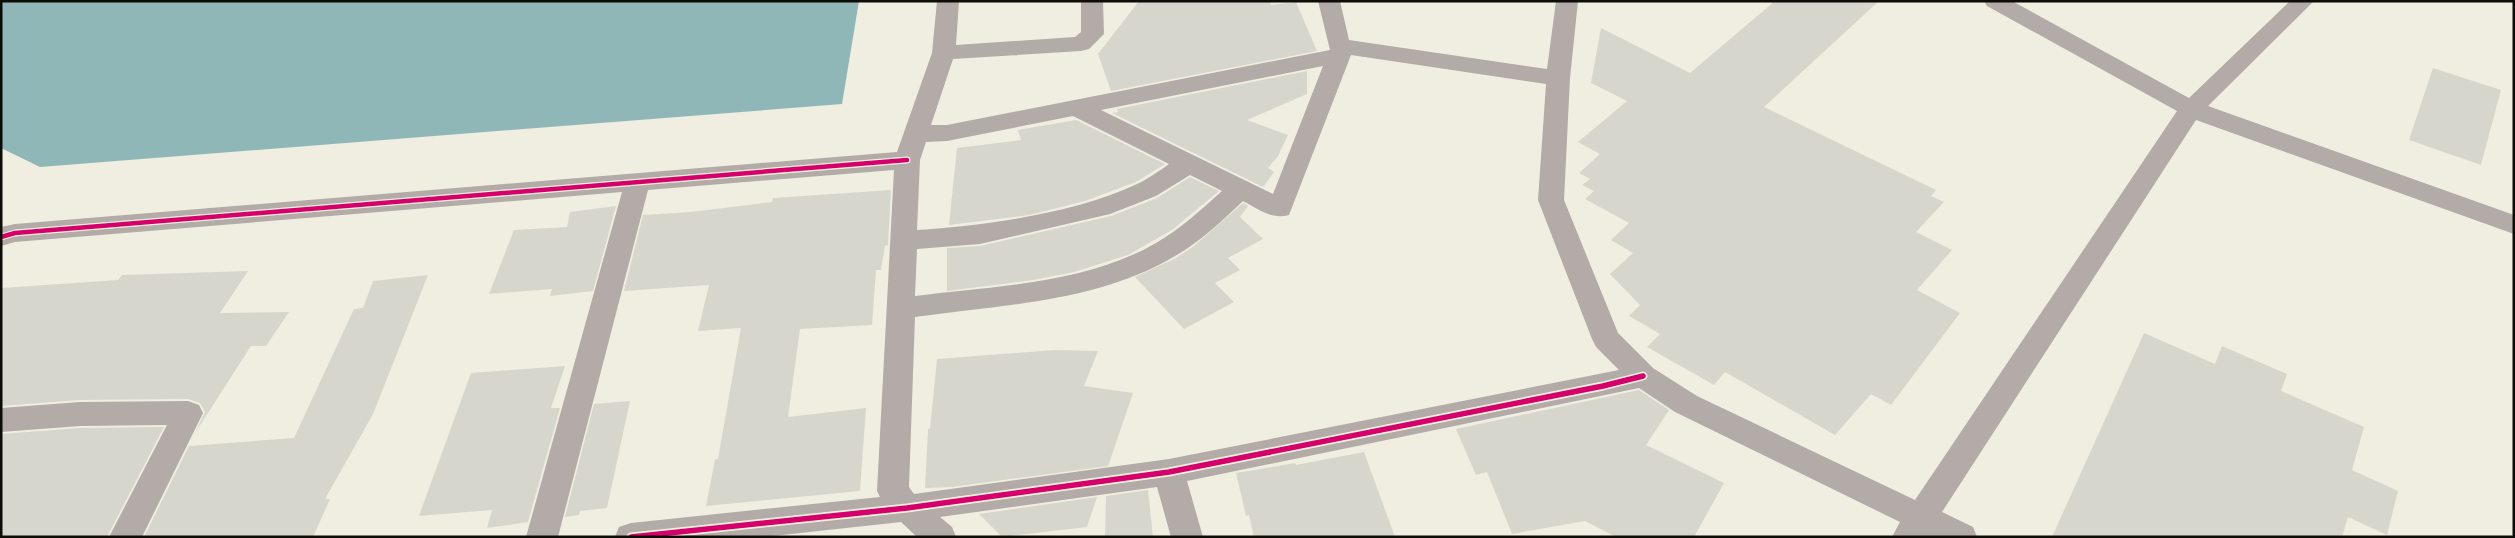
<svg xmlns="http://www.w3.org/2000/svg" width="2515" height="538" viewBox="0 0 2515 538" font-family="'Sofia Sans Condensed',sans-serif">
  <rect width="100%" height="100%" fill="#f0eee1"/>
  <path fill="#8fb7b8" d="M1,1h858l-17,103 -802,63 -39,-19z"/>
  <path fill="#d7d6cc" d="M1139,1h131l1,4 25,-3 21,49 -206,40 -13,-37z
    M1775,1h104l-115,106 172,83 -5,6 13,6 -28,30 36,18 -35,40 43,23 -69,92 -20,-11 -36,41 -110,-63 -11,13 -67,-38 13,-13 -31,-18 11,-11 -30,-31 23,-21 -22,-13 18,-17 -44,-24 9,-8 -12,-6 8,-6 -11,-6 21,-19 -22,-12 49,-41 -36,-18 10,-55 89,45z
    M2433,68l68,22 -20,75 -72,-25z
    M1307,71v23l-60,26 41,15 -10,21 -10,12 6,4 -11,15 -151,-74 6,-1 -1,-3z
    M1076,120l89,44 -29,18 -51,19 -56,14 -80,10 8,-77 64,-8 -3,-10z
    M1190,177l29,14 -47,39 -44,25 -54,17 -41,8 -86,11v-43l33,-2 131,-30 46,-18z
    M891,190l-3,55 -3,1 -4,24h-5l-4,55 -72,4 -12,88 78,-9 -6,83 -154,15 9,-47h3l23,-131 -43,3 11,-46 -85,6 19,-76 48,-3 81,-10 1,-4z
    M1243,203l5,3 -8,11 23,22 -35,19 12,12 -25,13 19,19 -50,27 -49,-52 41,-19 18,-12z
    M616,206l-23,85 -43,5 2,-7 -63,5 25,-64 53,-3 3,-15z
    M248,271l-28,42 69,-1 -23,34h-15l-56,87 10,-21 -5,-9 -12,-4 -108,1 -79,6v-118l117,-8 4,-5z
    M428,275l-55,139 -48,85h5l-17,38h-169l45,-91 105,-8 60,-129 9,-1 10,-27z
    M2144,333l71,31 7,-18 65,28 -6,17 83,36 -12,43 46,21 -11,44 -39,-18 -6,20h-290z
    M1054,350l44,1 -14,35 49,7 -25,73 -156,21 -27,1 3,-59h2l7,-70z
    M565,366l-14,42h9l-32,114 -41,6 5,-18 -73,6 52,-143z
    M1639,390l30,20 -23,35 78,38 -30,54h-78l-31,-16 -73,13 -25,-62 -11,3 -20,-46z
    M630,401l-23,107 -27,3 -1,4 -14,2 29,-113z
    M164,427l-57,110h-106v-103l79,-6z
    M1364,452l31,85h-141l-5,-22 -3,1 -10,-43 59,-10 1,2z
    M1148,490l5,47h-48l1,-41z
    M1097,497l-10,30 -85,10 -23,-23z"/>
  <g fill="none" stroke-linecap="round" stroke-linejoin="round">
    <path fill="#b2aba7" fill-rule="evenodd" d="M937,1h22l-3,44 119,-8 6,-5v-31h22l1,33 -15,15 -8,2 -128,8 -22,66h16l383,-75 -12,-49h22l9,39 198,29 9,-68h22l-8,77 -6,122 54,133 35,35 44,28 218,104 262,-389 -190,-105 -3,-5h28l177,97 101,-97h24l-106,105 306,109v19l-318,-114 -254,392 31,15 4,10h-85l8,-15 -225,-110 -36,-24 -452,93 16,56h-32l-14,-50 -217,30 12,10 4,10h-39l-16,-15 -137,15h-149l4,-10 12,-4 249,-26 -3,-6 17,-321 -246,20 -90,347h-32l96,-345 -607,50 -14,4v-19l14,-3 882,-72 35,-99zM1351,55l195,29 -8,116 54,139 4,8 23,23 -450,89 -255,35 -5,-7 6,-170c86,-12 183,-15 260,-61 25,-14 47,-35 68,-55 15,8 29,19 46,14zM1323,66l-50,128 -172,-84zM1073,116l96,48c-10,7 -21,15 -32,20 -64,30 -150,41 -220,46l3,-70 6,-18 21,-1zM1190,175l32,16c-21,19 -42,38 -66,52 -71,41 -161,43 -241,53l2,-47 63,-5 130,-30 46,-18z
      M188,401l11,4 4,8 -61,124h-33l58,-112 -87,1 -79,6v-24l79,-6z"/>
    <g stroke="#f6f2db" stroke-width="7">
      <path id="cycleway-far1" d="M1,237l14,-4 892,-73"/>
    </g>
    <g stroke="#f6f2db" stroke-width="9">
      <path id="cycleway" d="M631,537l276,-29 262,-36 434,-86 40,-10"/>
    </g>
    <use href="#cycleway-far1" stroke="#d6006c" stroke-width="4.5"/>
    <use href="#cycleway" stroke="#d6006c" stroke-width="5.5"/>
  </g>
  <rect width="2515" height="538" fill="none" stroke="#0e0c06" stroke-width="5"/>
</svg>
